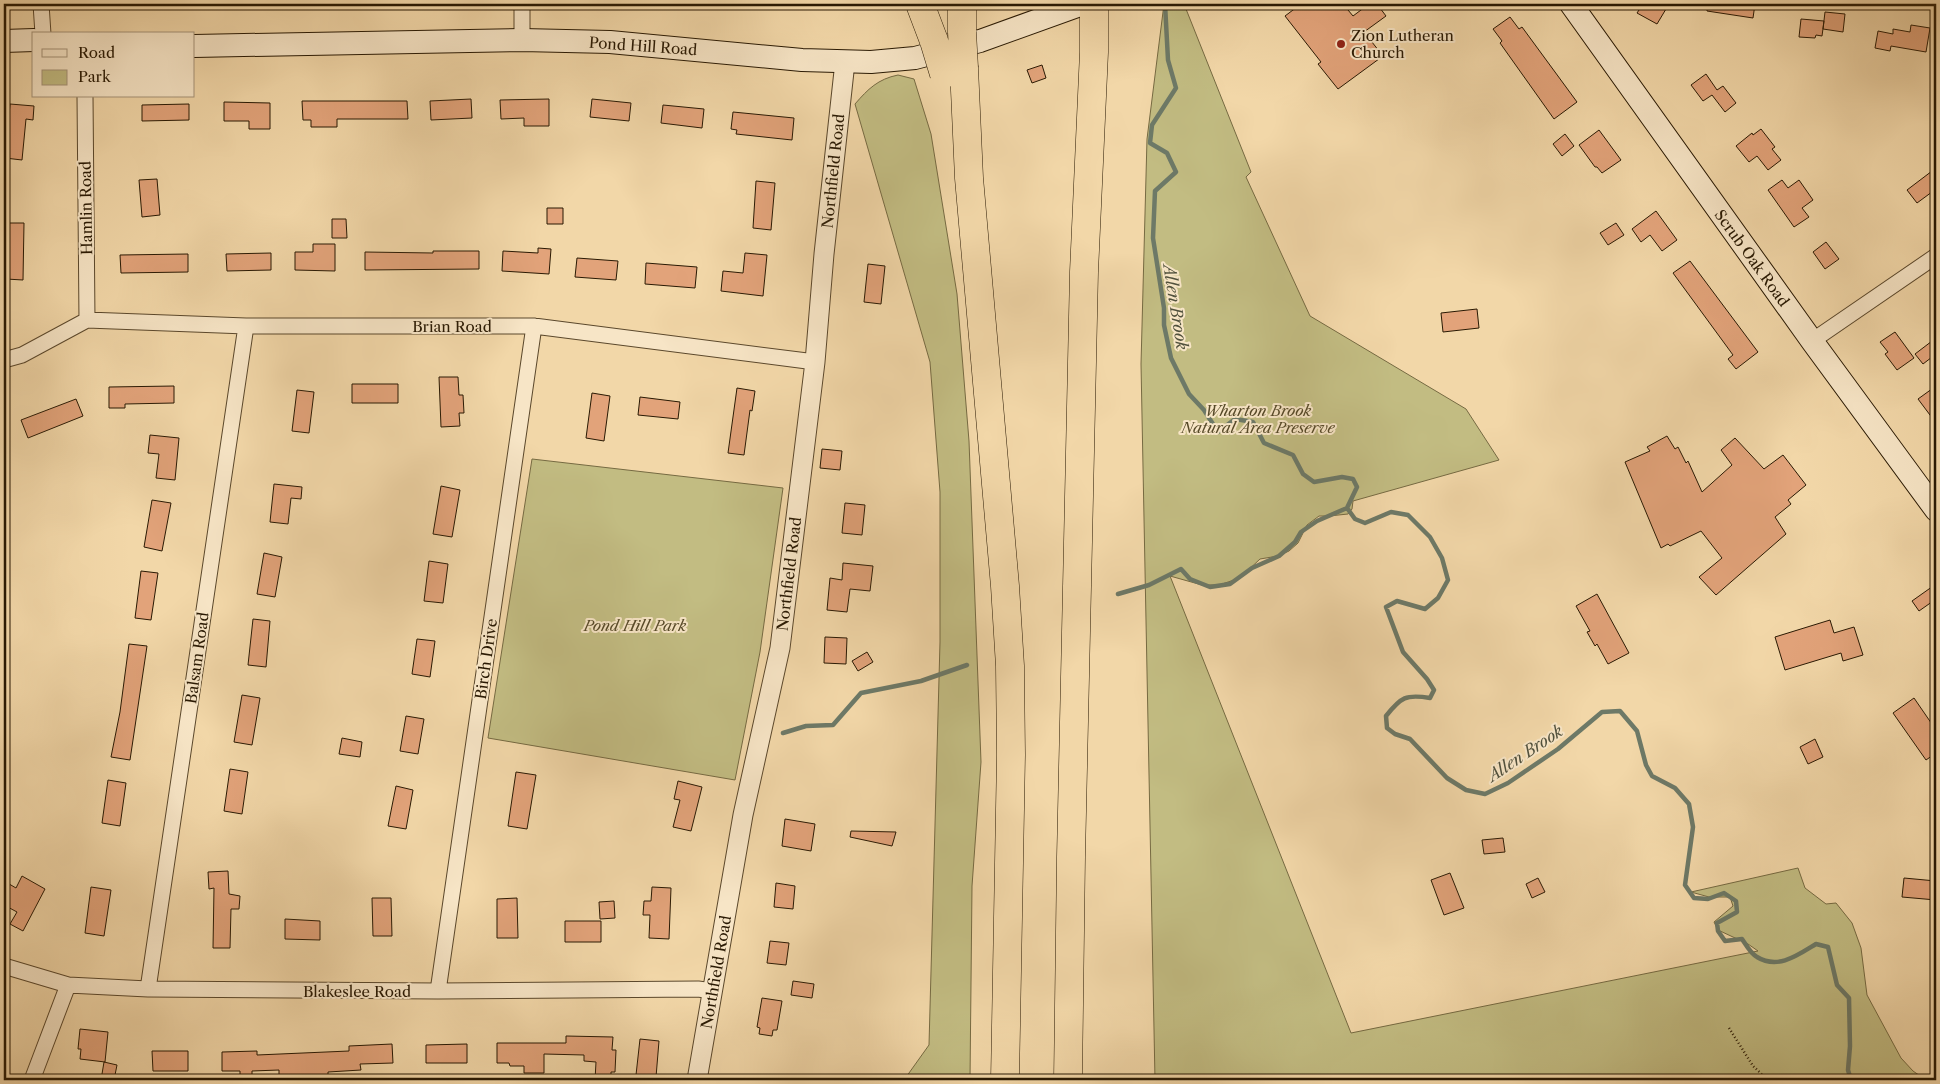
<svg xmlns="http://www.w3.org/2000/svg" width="1940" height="1084" viewBox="0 0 1940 1084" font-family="'Libre Caslon Text',serif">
  <rect width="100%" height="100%" fill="#f2d7a8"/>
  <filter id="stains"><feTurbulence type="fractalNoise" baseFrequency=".004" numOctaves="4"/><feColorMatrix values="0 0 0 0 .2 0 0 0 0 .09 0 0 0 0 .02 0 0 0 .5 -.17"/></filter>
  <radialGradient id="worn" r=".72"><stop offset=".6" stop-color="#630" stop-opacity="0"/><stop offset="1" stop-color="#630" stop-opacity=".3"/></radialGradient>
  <path fill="#c2bc82" stroke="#766a42" d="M1164,4h20l67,168 -5,5 64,139 156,93 33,51 -146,41 -1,8 -4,5 -19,2h-10l-12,9 -9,18 -9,8 -11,5 -18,3 -18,17 -8,4 -15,5h-17l-32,-9 181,457 407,-82 -10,-7 -30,-14 -4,-8 19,-16 -3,-9h-21l-18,-5 107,-24 7,20 21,16 10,-1 16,20 9,25 6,47 34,63 12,13 13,9h-771l-14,-716 6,-225z
    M898,75l16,4 17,55 26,160 12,147 12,321 -9,124 -2,194h-66l25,-35 11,-403v-150l-10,-130 -75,-258c13,-15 23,-25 43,-29z
    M532,459l251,29 -23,164 -25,128 -247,-42z"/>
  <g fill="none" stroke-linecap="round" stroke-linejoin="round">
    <path stroke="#6d7967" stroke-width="4.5" d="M1165,4l3,56 8,28 -24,37 -2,18 17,10 9,19 -21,19 -2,47 11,70v17l7,33 18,36 15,16 14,22 17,-13 18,3 11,21 29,12 10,19 11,8 28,-5 11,2 4,8 -10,21 8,11 10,4 26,-11 17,3 22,22 12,21 6,22 -10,18 -13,11 -28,-8 -11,6 17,45 24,27 7,11 -4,8c-24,-4 -29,-1 -44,18l1,12 8,6 15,5 37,39 19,12 19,4 23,-11 50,-34 44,-37 18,-1 17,20 9,34 6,11 23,12 14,16 4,23 -8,58 9,13 14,1 16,-6 12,8 1,11 -20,11 1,8 7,10 17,-2c4,6 9,15 15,18 21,13 41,-2 59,-13l12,3 9,38 12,13 1,48 -2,24 3,10
      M1118,594l31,-9 32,-16 9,10 20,8 20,-3 22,-16 27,-12 16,-14 6,-10 16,-11 30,-13
      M783,733l23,-7 27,-1 28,-32 60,-12 46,-16"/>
  </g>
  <path fill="#e2a37a" stroke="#291903" d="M1301,4h42l10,12 16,-12h8l9,12 -22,16 19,24 -45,33 -20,-25 3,-2 -36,-46z
    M1643,4h14l9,5 -9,15 -20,-11z
    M1707,4h48l-2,14 -46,-7z
    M1825,12l20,2 -2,18 -20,-3z
    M1510,17l9,12 3,-2 55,75 -23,17 -54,-76 2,-2 -9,-12z
    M1801,19l23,2 -2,15 -6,-1 -1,3 -16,-1z
    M1911,25l19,3 -4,24 -35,-6 -1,5 -15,-3 3,-17 15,3v-5l17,3z
    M1042,65l4,13 -14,5 -5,-13z
    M1706,74l11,16 6,-4 13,17 -11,9 -13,-17 -9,6 -12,-16z
    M471,99l1,19 -41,2 -1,-19z
    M549,99v27h-25v-8l-23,1 -1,-19z
    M592,99l39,4 -2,18 -39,-4z
    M302,101h105l1,18h-71v8h-26v-7h-8z
    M224,102l46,1v26h-21v-8h-25z
    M10,104l24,2 -1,14 -7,-1 -4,41 -17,-2z
    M189,104v16l-47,1v-16z
    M663,105l41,4 -2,19 -41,-5z
    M733,112l61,6 -2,22 -56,-6 1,-4 -6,-1z
    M1761,129l14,18 -3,2 9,11 -13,10 -11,-14 -8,6 -13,-16 16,-13 1,2z
    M1599,130l22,30 -19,13 -5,-6h-2l-16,-22z
    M1565,134l9,12 -12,10 -9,-12z
    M1936,168v21l-19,14 -10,-13z
    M157,179l3,36 -18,2 -3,-37z
    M1782,180l6,8 11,-8 14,20 -11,8 7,9 -15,10 -26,-37z
    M756,181l19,2 -4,47 -18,-2z
    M547,208h16v16h-16z
    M1656,211l21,29 -15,11 -12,-16 -9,7 -9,-13z
    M332,219h14l1,19h-15z
    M7,223h17l-1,57 -17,-1v-23l-2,-1v-11h3z
    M1616,223l8,12 -16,10 -8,-12z
    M1826,242l13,17 -14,10 -12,-17z
    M313,244h22v27l-40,-1v-18h18z
    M538,248l13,1 -2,25 -47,-3 1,-20 35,2z
    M433,251h46v18l-114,1v-18l68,1z
    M271,253v17l-44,1 -1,-17z
    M745,253l22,2 -4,41 -42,-5 2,-20 20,2z
    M188,254v18l-67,1 -1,-18z
    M577,258l41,3 -2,19 -41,-3z
    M1690,261l68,91 -22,17 -8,-10 5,-4 -60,-82z
    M646,263l51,4 -2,21 -50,-4z
    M868,264l17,2 -4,38 -17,-2z
    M1477,309l2,19 -36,4 -2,-19z
    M1895,332l19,26 -17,12 -12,-16 3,-2 -8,-10z
    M1936,338v16l-13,10 -8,-10z
    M439,377h19l1,18h4l1,18h-5l1,13 -19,1z
    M352,384h46v19h-46z
    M174,386v17l-49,1v4h-16v-21z
    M1936,386v37l-18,-24z
    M737,388l18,3 -3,20 -2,-1 -6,45 -16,-2z
    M297,390l17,2 -5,41 -17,-2z
    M592,393l18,3 -6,45 -18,-3z
    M640,397l40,5 -2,17 -40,-4z
    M76,399l7,17 -55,22 -7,-18z
    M150,435l29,3 -4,42 -19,-2 3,-24 -11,-1z
    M1667,436l8,13 3,-2 8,16 2,-2 14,31 30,-27 -11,-15 14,-12 29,31 19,-14 23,30 -18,15 3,4 -16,13 11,17 -70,61 -17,-18 23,-19 -21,-27 -31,15 -2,-2 -7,4 -36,-86 25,-11 -3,-4z
    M822,449l20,2 -2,19 -20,-2z
    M274,484l28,3 -1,12 -10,-1 -3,26 -18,-2z
    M441,486l19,4 -8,47 -19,-3z
    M152,500l19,3 -9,48 -18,-4z
    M845,503l20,2 -3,30 -20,-2z
    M264,553l18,4 -7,40 -18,-3z
    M429,561l19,3 -5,39 -19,-2z
    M843,563l30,3 -3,25 -20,-2 -3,23 -20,-2 3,-32 12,2z
    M141,571l17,2 -7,47 -16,-2z
    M1936,584v15l-17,12 -7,-10z
    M1597,594l32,59 -21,11 -11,-20 -2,2 -8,-14 3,-1 -14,-25z
    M253,619l17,2 -4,46 -18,-2z
    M1830,620l4,13 20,-6 9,28 -20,6 -2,-8 -56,17 -10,-33z
    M825,637l22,1 -1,26 -22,-1z
    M417,639l18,2 -5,36 -18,-3z
    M129,644l18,2 -17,114 -19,-3 9,-45z
    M867,652l6,10 -15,9 -6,-10z
    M242,695l18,3 -8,47 -18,-3z
    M1914,698l22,32v23l-10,7 -33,-47z
    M406,716l18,3 -6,35 -18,-3z
    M342,738l20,4 -2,15 -21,-3z
    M1815,739l8,18 -15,7 -8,-17z
    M230,769l18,3 -6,42 -18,-3z
    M516,772l20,3 -9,54 -19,-3z
    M108,780l18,3 -6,43 -18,-3z
    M678,781l24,6 -11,44 -18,-4 7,-27 -6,-1z
    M396,786l17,4 -7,39 -18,-3z
    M785,819l30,5 -4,27 -29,-5z
    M851,831l45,1 -4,14 -42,-9z
    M1503,838l2,14 -21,2 -2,-14z
    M228,871l1,23 11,2 -1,13h-8l-1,39h-17l1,-60 -5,1 -1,-17z
    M1450,873l14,35 -20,7 -13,-35z
    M22,876l23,13 -22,42 -13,-7 7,-12 -13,-7v-24l12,7z
    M1538,878l7,14 -13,6 -6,-14z
    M1904,878l32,3v19l-34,-3z
    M776,883l19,3 -2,23 -19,-2z
    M91,887l20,3 -7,46 -19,-3z
    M652,887l19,1 -2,51 -20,-1 1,-23h-7l1,-14h7z
    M372,898h19l1,38h-19z
    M517,898l1,40h-21v-39z
    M614,901l1,17 -15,1 -1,-17z
    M285,919l35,2v19l-35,-1z
    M565,921h36v21h-36z
    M770,941l19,2 -3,22 -19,-2z
    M793,981l21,3 -2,14 -21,-3z
    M762,998l20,3 -5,29h-4l-1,6 -13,-2 1,-6 -3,-1z
    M80,1029l28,3 -3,30 -25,-3 1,-10h-3z
    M566,1036l47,1 -1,13h4l-1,22h-4v8h-16l1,-18 -12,-1v-6l-40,-1v19h-20v-7h-14l-1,-3h-12v-20h69z
    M640,1039l19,2 -3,36 -20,-2z
    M392,1044l1,19 -33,1 1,6 -33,2v5h-19l-9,2v1h-21v-10l-27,1v6h-12v-6h-18v-19l35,-1v4l92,-4v-5z
    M467,1044v19h-41v-18z
    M152,1051h36v20h-35z
    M104,1062l13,3 -3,15h-13z"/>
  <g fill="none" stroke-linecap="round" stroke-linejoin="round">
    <g stroke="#5b482c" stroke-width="17">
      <path id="minor" d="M41,4l2,30
        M522,40v-36
        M85,96l2,224
        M1812,341l124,-85
        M4,360l18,-5 65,-35 159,6h288l281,36
        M4,966l64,19 80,4 290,2 260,-2 15,2
        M148,989l98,-663
        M438,991l96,-665
        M32,1080l36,-95"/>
    </g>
    <g stroke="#5b482c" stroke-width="21">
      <path id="tertiary" d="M697,1080l46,-265 37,-167 35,-286 9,-108 21,-192"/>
    </g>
    <g stroke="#291903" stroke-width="24">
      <path id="secondary" d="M1571,4l241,337 124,169
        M4,41l30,-1
        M194,46l328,-6 88,2 192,18 69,2 44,-4 65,-17 103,-37"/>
    </g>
    <g stroke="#291903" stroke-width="29">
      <path id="motorway" d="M920,4l14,37
        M962,4v28
        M964,68l5,110 36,408 5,80 1,89 -6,325
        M1068,1080l3,-223 13,-585 10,-220v-48"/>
    </g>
    <path stroke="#291903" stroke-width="2.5" stroke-dasharray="1 2.5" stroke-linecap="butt" d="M1729,1028l24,38 15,14"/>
    <use href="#minor" stroke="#f7e5c6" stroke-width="15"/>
    <use href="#tertiary" stroke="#f7e5c6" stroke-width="19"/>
    <use href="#secondary" stroke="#f7e5c6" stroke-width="22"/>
    <use href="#motorway" stroke="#f2d7a8" stroke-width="28"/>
    <g stroke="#291903" stroke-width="29" stroke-linecap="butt">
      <path id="motorway-bridge" d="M962,32l2,36
        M934,41l10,33"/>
    </g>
    <use href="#motorway-bridge" stroke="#f2d7a8" stroke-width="28"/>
  </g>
  <circle fill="#8f2418" stroke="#f7e5c6" stroke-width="2" cx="1341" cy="44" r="5"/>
  <g text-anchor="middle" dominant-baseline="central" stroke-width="4" stroke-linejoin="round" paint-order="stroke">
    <g font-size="15" fill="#291903" stroke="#f7e5c6" text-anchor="start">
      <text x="1351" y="35">Zion Lutheran<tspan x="1351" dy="17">Church</tspan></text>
    </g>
    <g font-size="15" fill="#291903" stroke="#f7e5c6">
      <text transform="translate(643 46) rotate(4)">Pond Hill Road</text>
      <text transform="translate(833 171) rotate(-84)">Northfield Road</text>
      <text transform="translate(86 208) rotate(-91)">Hamlin Road</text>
      <text transform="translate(1752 258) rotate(54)">Scrub Oak Road</text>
      <text x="452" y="326">Brian Road</text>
      <text transform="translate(789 574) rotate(-83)">Northfield Road</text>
      <text transform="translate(197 658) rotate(-82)">Balsam Road</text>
      <text transform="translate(486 659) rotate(-82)">Birch Drive</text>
      <text transform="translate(716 972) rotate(-80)">Northfield Road</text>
      <text x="357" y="991">Blakeslee Road</text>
    </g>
    <g font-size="15" font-style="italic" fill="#574a29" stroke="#f7e5c6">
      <text x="1258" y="410">Wharton Brook<tspan x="1258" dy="17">Natural Area Preserve</tspan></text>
      <text x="635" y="625">Pond Hill Park</text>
    </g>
    <g font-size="16" font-style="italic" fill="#51513d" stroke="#f7e5c6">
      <text transform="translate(1176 307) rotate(81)">Allen Brook</text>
      <text transform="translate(1525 753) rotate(-34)">Allen Brook</text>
    </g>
  </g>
  <rect width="1940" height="1084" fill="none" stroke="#f2d7a8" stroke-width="20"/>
  <rect x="5" y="5" width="1930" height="1074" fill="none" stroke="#291903" stroke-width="2.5"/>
  <rect x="10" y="10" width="1920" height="1064" fill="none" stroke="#291903"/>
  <rect x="32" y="32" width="162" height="65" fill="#f7e5c6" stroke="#a59378"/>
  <rect x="42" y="49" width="25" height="8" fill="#f7e5c6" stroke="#a59378"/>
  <text x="78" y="58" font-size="15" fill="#291903">Road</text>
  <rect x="42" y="70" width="25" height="15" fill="#c2bc82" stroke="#a59378"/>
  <text x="78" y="82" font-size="15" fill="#291903">Park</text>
  <rect width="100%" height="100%" filter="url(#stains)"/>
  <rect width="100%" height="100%" fill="url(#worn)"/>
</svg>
